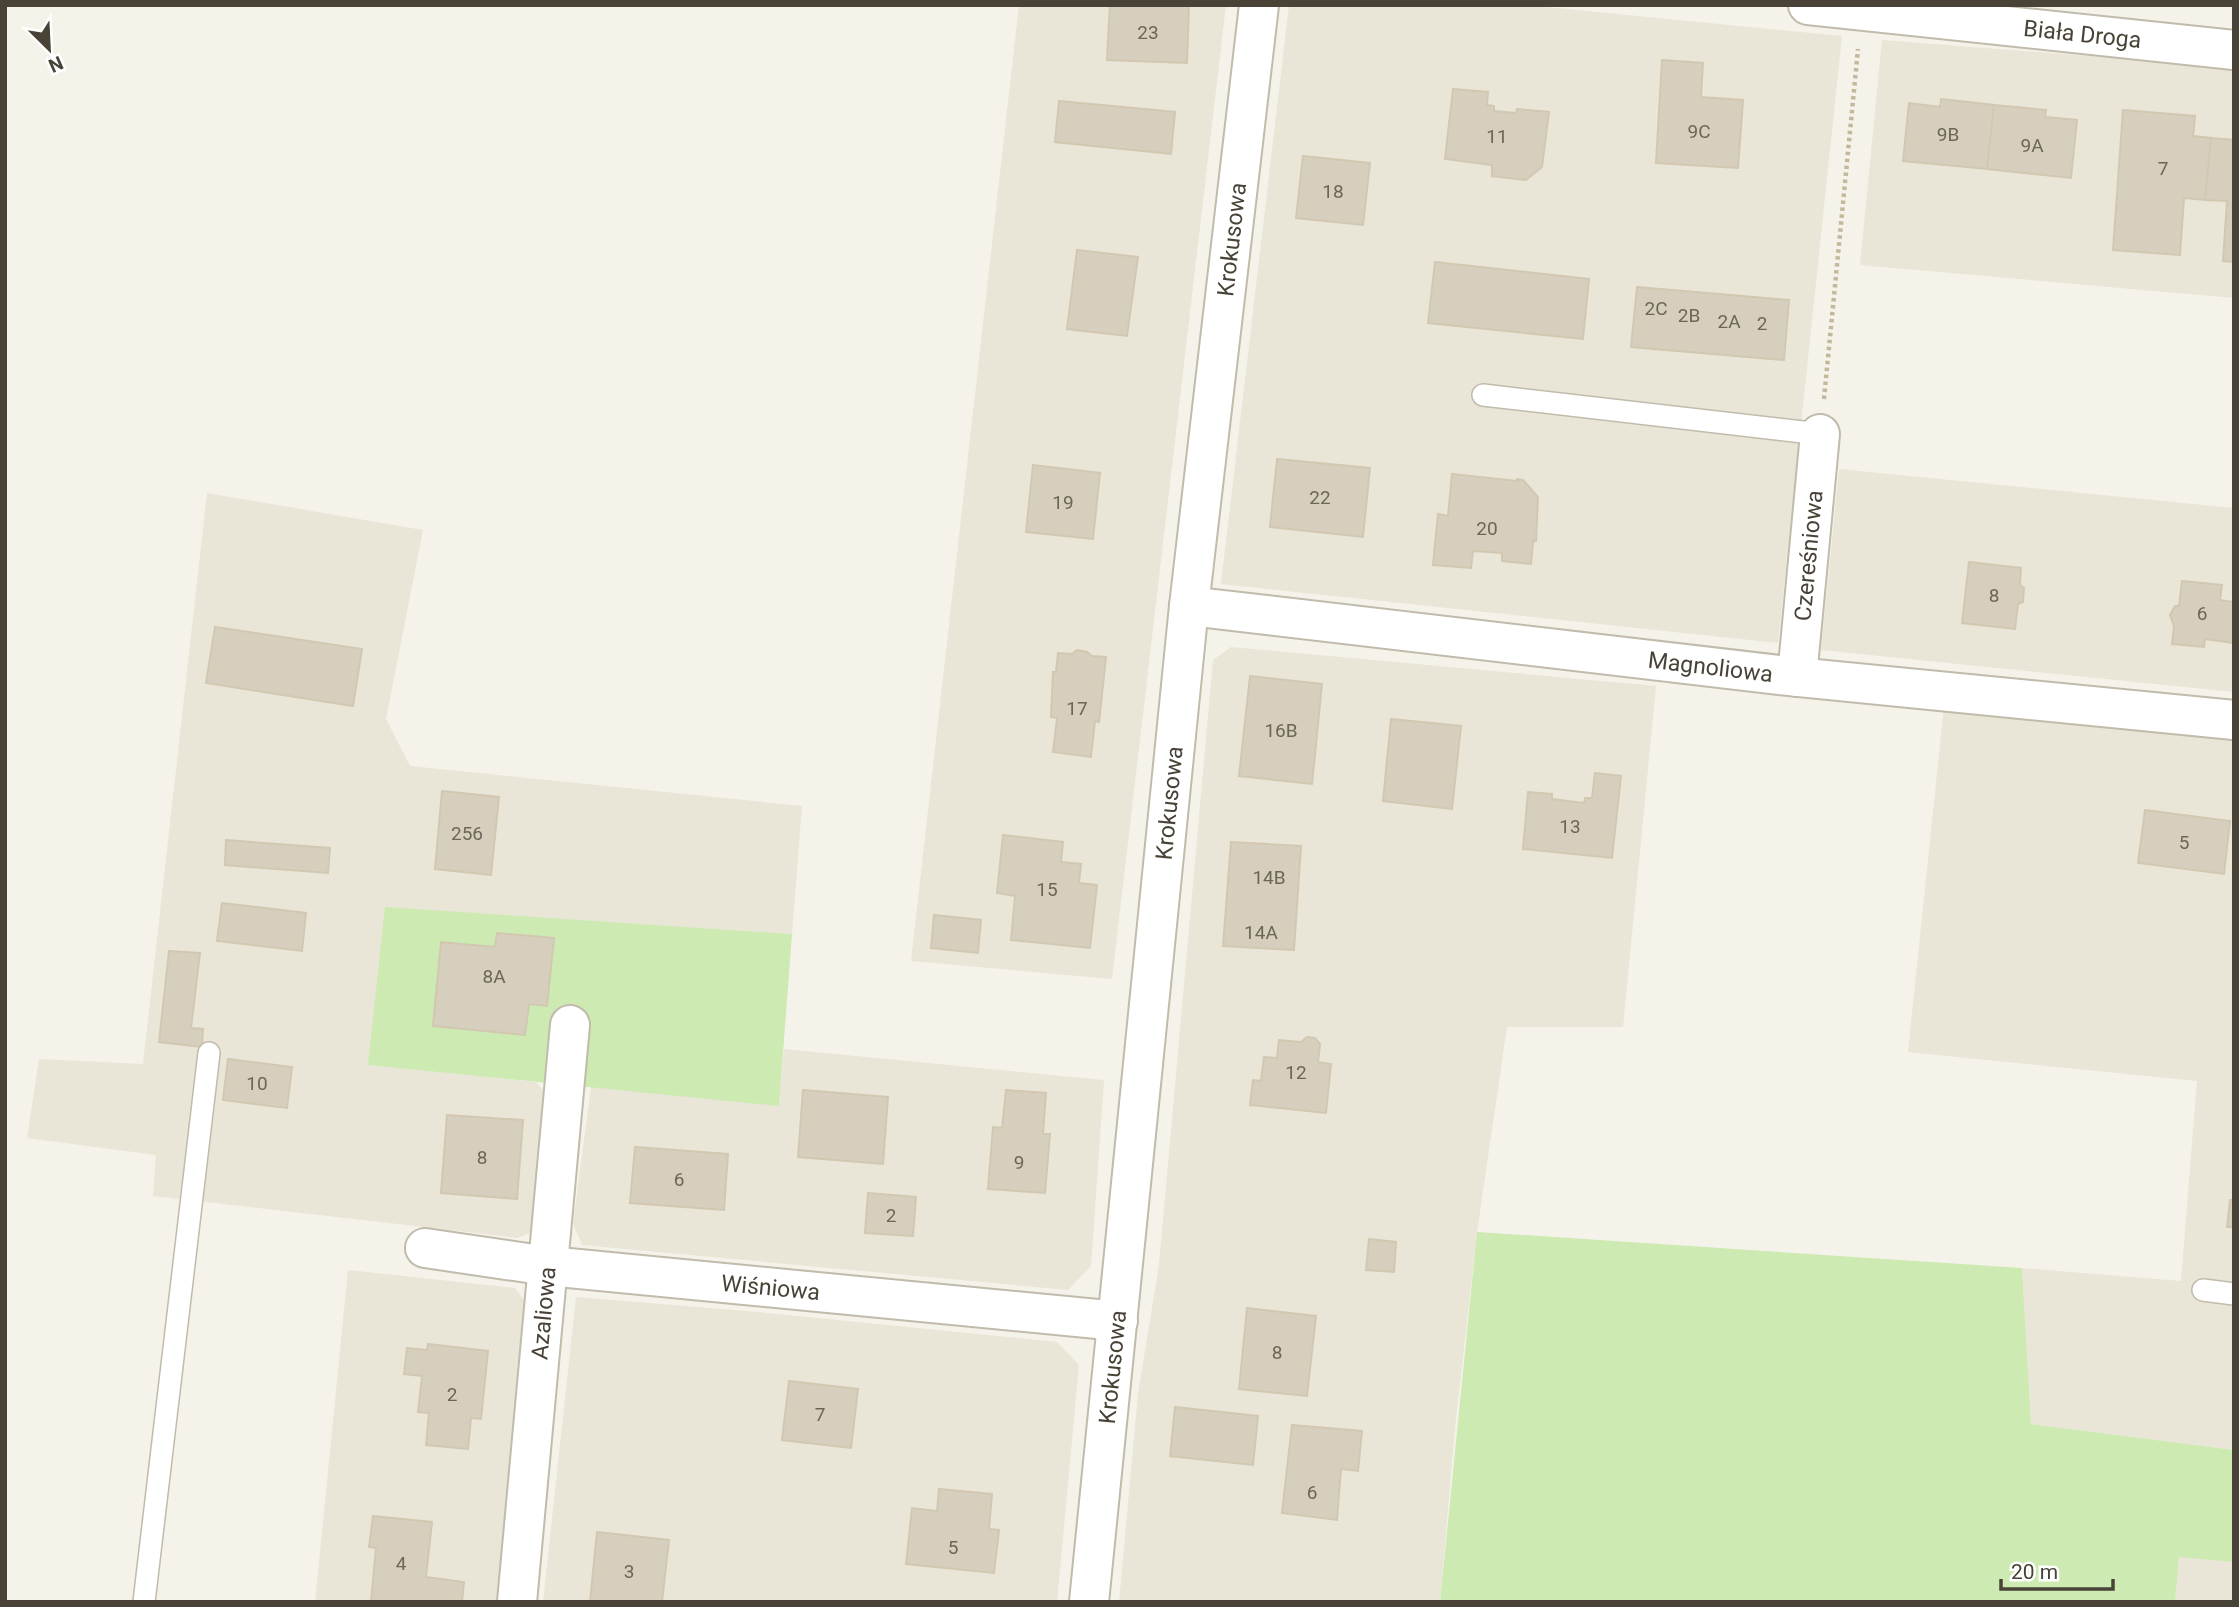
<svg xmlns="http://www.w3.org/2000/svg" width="2239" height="1607" viewBox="0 0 2239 1607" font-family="Roboto,sans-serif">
  <rect width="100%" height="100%" fill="#f5f2e9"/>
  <path fill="#e9e5d7" d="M1019,5h207l-114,974 -201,-18z
    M1289,5h237l316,31 -64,607 -557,-59z
    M1882,40l352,27v231l-374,-33z
    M1839,469l395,39v184l-413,-42z
    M207,493l216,37 -37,189 24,47 392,40 -10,128 -265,-17 -158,148 167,17 11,13 -13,136 -16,7 -365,-42 3,-41 -129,-17 12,-79 104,5z
    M1231,647l425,39 -33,341h-116l-30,205 -22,196 -15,174h-321l19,-208 21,-129 54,-605z
    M1944,706l290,29v715l-203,-26 -9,-156 159,13 16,-200 -289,-29z
    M784,1049l320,31 -13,186 -23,24 -486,-45 -9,-21 18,-137 188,18z
    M348,1270l167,18 16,21 -33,293h-183z
    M576,1297l182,15 299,30 22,23 -22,237h-514z
    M2179,1556l55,6v40h-59z"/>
  <path fill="#cceab1" d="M385,907l407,27 -13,172 -411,-41z
    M1477,1232l545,36 9,156 203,26v112l-55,-5 -4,45h-735z"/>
  <path fill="#d7cfbe" stroke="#d2c8b1" stroke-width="2" d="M1110,5h79l-2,58 -80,-3z
    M1662,60l41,3 -2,34 42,3 -5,68 -82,-5z
    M1453,89l35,3 -1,13 7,1v5l22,2 1,-4 32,3 -7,55 -16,13 -34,-4v-11l-47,-6z
    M1941,99l53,6 -7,64 -84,-8 6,-58 31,4z
    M1059,101l116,11 -4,42 -116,-12z
    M1994,105l52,5 -1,7 32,3 -6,58 -84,-9z
    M2123,110l72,6 -2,20 18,2 -6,62 -21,-2 -4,57 -67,-5z
    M2211,138l23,2v122l-11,-1 4,-60 -22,-1z
    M1303,156l67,7 -7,62 -67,-7z
    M1077,250l61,7 -11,79 -60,-7z
    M1435,262l154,17 -6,60 -155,-16z
    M1637,287l152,13 -5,60 -153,-13z
    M1277,459l93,9 -7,69 -93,-10z
    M1033,465l67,8 -7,66 -67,-7z
    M1452,474l65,7v-2l6,1 15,17 -2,44h-3l-2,23 -29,-3v-8l-29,-2 -2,17 -38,-3 5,-51 10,2z
    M1969,562l52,6 -1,17 4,3 -1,14 -5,2 -3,25 -53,-6z
    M2182,581l40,4 -2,15 14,2v41l-29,-4 -1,8 -32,-3 2,-18 -4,-11 5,-9h4z
    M215,627l147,22 -9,57 -147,-23z
    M1077,650l10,2 5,4 14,1 -7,65 -4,-1 -4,36 -38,-5 4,-34 -6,-1 2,-45h3l2,-19 14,1z
    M1250,676l72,8 -10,100 -73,-8z
    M1391,719l70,7 -9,83 -69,-8z
    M1595,773l26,3 -9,82 -89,-9 5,-57 24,2v5l32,4 1,-5h7z
    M442,791l57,6 -8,78 -56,-6z
    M2145,810l85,11 -6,53 -86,-11z
    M1003,835l60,7 -2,20 20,2 -2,19 18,2 -7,63 -79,-8 4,-44 -18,-3z
    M226,840l104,8 -2,25 -103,-8z
    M1231,842l70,4 -7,104 -71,-4z
    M222,903l84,10 -4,38 -85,-10z
    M934,915l47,5 -3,33 -47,-5z
    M497,933l57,5 -7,68 -18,-2 -4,31 -92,-9 8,-84 54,5z
    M169,951l31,2 -9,75 12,1 -1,18 -43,-5z
    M1307,1037l8,1 5,6 -2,18 13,2 -5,49 -76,-8 3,-25 8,1 3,-24 13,1 2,-18 22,2z
    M228,1059l64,8 -5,41 -64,-8z
    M803,1090l85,7 -5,67 -85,-7z
    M1006,1090l40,3 -3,41h7l-5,59 -57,-4 5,-62 9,1z
    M447,1115l76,5 -6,79 -76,-6z
    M635,1147l93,7 -4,56 -94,-7z
    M868,1193l48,4 -3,39 -48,-3z
    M2230,1200h4v27h-7z
    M1369,1239l27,3 -2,30 -28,-2z
    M1247,1308l69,8 -9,80 -68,-7z
    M428,1344l60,7 -7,68 -10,-1 -3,31 -42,-4 3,-32 -11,-1 4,-36 -18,-2 3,-26 20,2z
    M789,1381l69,8 -7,59 -69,-8z
    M1175,1407l83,9 -5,49 -83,-9z
    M1292,1425l70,6 -4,40 -17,-2 -4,51 -55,-7z
    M939,1489l53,5 -3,35 10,1 -5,43 -88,-9 6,-56 25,3z
    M373,1516l59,6 -6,55 38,5 -2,20h-91l5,-54 -7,-1z
    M597,1532l72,8 -7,62h-72z"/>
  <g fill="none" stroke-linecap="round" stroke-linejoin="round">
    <g stroke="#c1bbab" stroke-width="24">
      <path id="service" d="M1483,395l337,39
        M2203,1290l31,4
        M144,1602l65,-549"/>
    </g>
    <g stroke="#c1bbab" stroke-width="42">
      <g id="minor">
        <path id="s1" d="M1808,5l426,45"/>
        <path id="s2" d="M1189,606l608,71 437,43"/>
        <path id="s3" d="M1797,677l23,-243"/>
        <path id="s4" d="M425,1248l123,18 570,55"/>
        <path id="s5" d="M517,1602l53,-577"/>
        <path id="s6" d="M1089,1602l100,-996 70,-601"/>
      </g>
    </g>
    <path stroke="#c3b89c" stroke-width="4.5" stroke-dasharray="3.5 3.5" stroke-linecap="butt" d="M1824,399l34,-350"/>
    <use href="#service" stroke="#fff" stroke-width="21"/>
    <use href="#minor" stroke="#fff" stroke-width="38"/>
  </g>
  <g text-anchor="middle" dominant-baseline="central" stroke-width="6" stroke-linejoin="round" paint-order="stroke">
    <g font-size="19" fill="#6c6659">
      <text x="1148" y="32">23</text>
      <text x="1699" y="131">9C</text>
      <text x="1948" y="134">9B</text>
      <text x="1497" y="136">11</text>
      <text x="2032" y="145">9A</text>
      <text x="2163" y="168">7</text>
      <text x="1333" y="191">18</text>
      <text x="1656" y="308">2C</text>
      <text x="1689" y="315">2B</text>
      <text x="1729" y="321">2A</text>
      <text x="1762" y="323">2</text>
      <text x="1320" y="497">22</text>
      <text x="1063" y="502">19</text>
      <text x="1487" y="528">20</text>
      <text x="1994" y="595">8</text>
      <text x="2202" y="613">6</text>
      <text x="1077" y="708">17</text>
      <text x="1281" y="730">16B</text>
      <text x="1570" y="826">13</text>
      <text x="467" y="833">256</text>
      <text x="2184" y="842">5</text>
      <text x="1269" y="877">14B</text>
      <text x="1047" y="889">15</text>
      <text x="1261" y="932">14A</text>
      <text x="494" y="976">8A</text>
      <text x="1296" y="1072">12</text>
      <text x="257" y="1083">10</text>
      <text x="482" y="1157">8</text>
      <text x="1019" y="1162">9</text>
      <text x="679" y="1179">6</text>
      <text x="891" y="1215">2</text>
      <text x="1277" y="1352">8</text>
      <text x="452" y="1394">2</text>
      <text x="820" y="1414">7</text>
      <text x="1312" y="1492">6</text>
      <text x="953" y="1547">5</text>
      <text x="401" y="1563">4</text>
      <text x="629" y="1571">3</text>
    </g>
    <g font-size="23" fill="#494337" stroke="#fff">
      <text stroke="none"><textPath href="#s1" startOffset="276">Biała Droga</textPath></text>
      <text stroke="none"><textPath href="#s6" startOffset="1370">Krokusowa</textPath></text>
      <text stroke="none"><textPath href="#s3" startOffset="122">Czereśniowa</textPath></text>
      <text stroke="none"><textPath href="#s2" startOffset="525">Magnoliowa</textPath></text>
      <text stroke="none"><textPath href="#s6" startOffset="803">Krokusowa</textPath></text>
      <text stroke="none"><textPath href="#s4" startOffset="348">Wiśniowa</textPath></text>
      <text stroke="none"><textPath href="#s5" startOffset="290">Azaliowa</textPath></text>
      <text stroke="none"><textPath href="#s6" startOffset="236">Krokusowa</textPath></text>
    </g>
  </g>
  <rect width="2239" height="1607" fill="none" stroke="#494337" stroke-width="14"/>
  <g transform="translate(49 49) rotate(156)" stroke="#ffffff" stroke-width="5" paint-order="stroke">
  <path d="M0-5L12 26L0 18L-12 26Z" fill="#494337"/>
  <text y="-10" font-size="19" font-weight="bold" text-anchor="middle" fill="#494337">N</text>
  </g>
  <path d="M2001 1579v10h112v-10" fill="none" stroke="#494337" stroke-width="3.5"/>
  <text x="2011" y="1579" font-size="21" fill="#494337" stroke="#ffffff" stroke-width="5" paint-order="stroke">20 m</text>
</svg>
